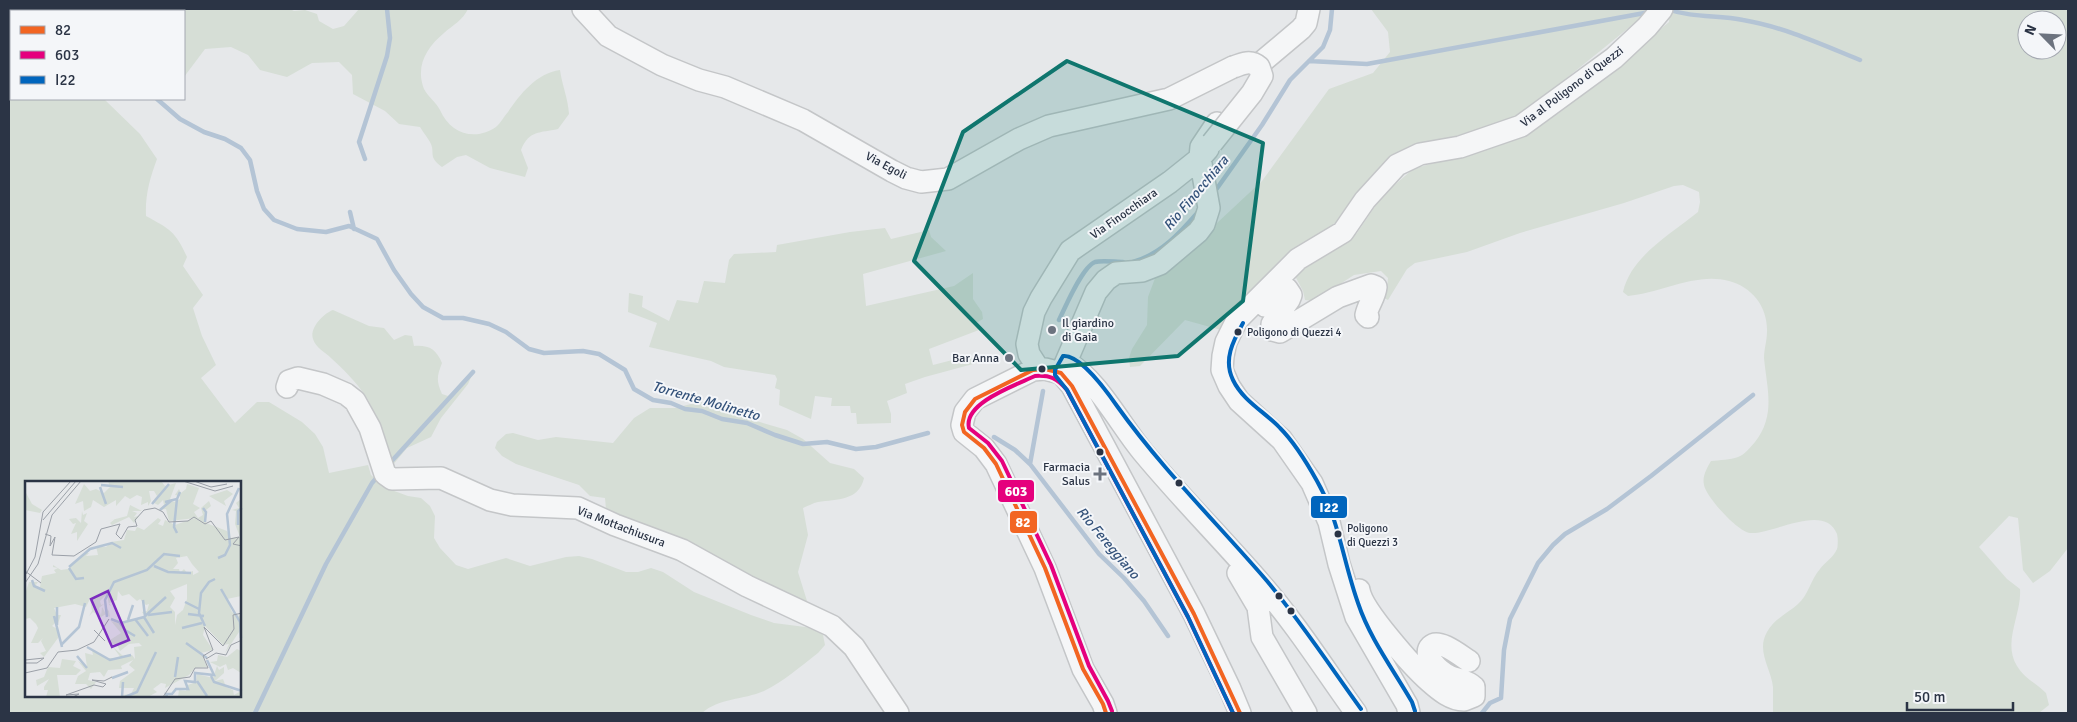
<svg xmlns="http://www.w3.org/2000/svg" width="2077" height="722" viewBox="0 0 2077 722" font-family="Signika,sans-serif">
  <rect width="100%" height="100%" fill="#e6e8ea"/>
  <path fill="#d6ded6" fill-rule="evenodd" d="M9,9h281l4,2 11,-1 12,4 2,7 14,8 11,-3 15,-17h109c-5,11 -15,16 -24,24 -17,14 -29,33 -20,56 4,8 12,13 16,21 10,23 34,32 56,17 5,-4 8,-11 12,-15 12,-18 29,-39 52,-42 2,15 8,28 9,44l-11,15c-18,4 -29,1 -37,21l7,18 -3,9 -35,-9 -24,-13 -9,2 -15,10c-15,-11 -6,-14 -12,-25 -3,-5 -7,-10 -10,-15l-21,-3 -14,-13 -32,-17 -1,-19 -13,-13 -27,1 -25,14 -27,-7 -12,-15 -17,-8 -26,2 -21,28v-66h-173v88h93l36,35 17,25c-7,19 -12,36 -11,57 24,13 30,16 41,41l-4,9 20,29 -10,13 9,28 14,29 -15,13 34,45 22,-21h12l33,20 13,12 8,13 6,26 39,-8 3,10 15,13 22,8 13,2 9,8 5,10 -1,22 6,10 16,17 12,4 38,-11 24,8 36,-9 13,-1 13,3 34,13h12l13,-4 12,4 31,20 57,23 23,8 39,5 10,7 2,10 -7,8c-17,13 -35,29 -54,38 -21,9 -45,7 -62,22h-693zM26,482h214v214h-214z
    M1371,9h281l-130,105 -28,12 -80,21 -67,67 -20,15 -106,101 -36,-10 -45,46 -10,1 -1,-9 3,-9 15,-24 1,-28 9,-24 31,-23 74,-69 67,-92 44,-16 17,-21 -2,-20z
    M1670,9h398v539l-18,23 -17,12 -10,-13 -5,-52 -9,-2 -30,31 28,32 13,10c2,25 -18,53 -3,77 7,12 20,18 29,27l3,12 -10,8h-266c0,-8 0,-18 0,-26 -2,-19 -17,-36 -6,-55 7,-13 21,-19 31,-28 10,-8 13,-25 22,-35 5,-7 13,-11 17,-20 1,-3 1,-11 0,-15 -12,-32 -65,1 -87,-1 -12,-1 -44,-36 -46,-48 -2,-9 3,-17 7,-24 9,-1 19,-1 27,-4 6,-2 12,-9 17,-15 21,-27 12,-53 9,-84 0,-8 3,-18 3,-26 1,-25 -15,-45 -38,-51 -33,-9 -68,12 -101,15l-5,-4c8,-36 48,-58 75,-80l2,-10 -1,-10 -16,-7 -9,1 -50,17 -104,30 -53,19 -52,11 -8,6 -19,31 -6,-3 5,-9 1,-10 -7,-7 -27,4 -40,26 -9,-1 -2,-9 -9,-17 18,-14 45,-27 25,-37 31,-27 91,-26 55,-30 110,-91zM2027,20h30v30h-30z
    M885,228l6,11 38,-9 2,7 15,14 -83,23 3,32 88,-20 19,-13v26l9,13 1,7 -7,4 3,7 -50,19 4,16 39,-10 1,9 -48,13 -20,7 2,9 -20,8 4,13v9l-34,1 -1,-11h-5l-1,-7h-19l1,-8 -17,-2 -4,23 -32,-14 1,-15 -5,-2 2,-9 -2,-4 -51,-8 -13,-6 -62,-14 8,-24 -29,-11 1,-19 14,3 -1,11 27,14 8,-21 21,3 6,-22 21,2 4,-23 5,-6 42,-2 1,-7 73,-13z
    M333,310l36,16 15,2 10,12 11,-5 7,1 2,10c15,-1 22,3 28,17 -5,13 -6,18 0,31l6,2c10,-6 13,-19 24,-21l-4,9 -27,34 -10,19 -24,11 -15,18c-16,-21 -12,-50 -27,-71 -9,-13 -22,-26 -34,-37 -6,-6 -15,-10 -18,-19 -4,-11 11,-26 20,-29z
    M699,402h13l12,4 15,10 48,14 16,9 27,24 24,6 10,9c-5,23 -27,21 -46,24 -5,1 -10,4 -15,6l5,27 -10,37 9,29 -3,3 -194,-91 -4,-4 -1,-11 -15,-2 -11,-11 -63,-21 -14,-8 -7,-8 2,-6 9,-8 7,-1 25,7 18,-3 57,6 21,-25 16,-10h25z"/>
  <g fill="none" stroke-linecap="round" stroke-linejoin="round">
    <path stroke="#b4c4d5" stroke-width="4.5" d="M27,9l3,2
      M1667,9c25,9 51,6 76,11 41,7 78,24 117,40
      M1309,61l58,3 283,-52
      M157,99l23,20 24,13 21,7 16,9 9,12 7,31 7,18 10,11 23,9 29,3 23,-6 28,13 17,31 17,24 12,13 20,11h20l26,6 17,8 23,17 15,4 39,-2 16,3 26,16 9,19 19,11 18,3 14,6 17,2 20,8 25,4 28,12 28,9 24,-2 29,7 20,-2 52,-14
      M365,159l-6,-17 28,-86 3,-18 -3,-29
      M1213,194l49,-69 28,-45 33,-33 7,-17 2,-21
      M350,212l4,17
      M1133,262c28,-8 47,-29 66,-51
      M1059,320c6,-12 23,-53 36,-58 7,-2 20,0 28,0
      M994,437l21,13 15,14 69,90 25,24 20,23 24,35
      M389,464l84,-92
      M1030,464l13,-73
      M255,713l71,-149 46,-81 7,-8
      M1482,713l8,-10 11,-5 3,-48 6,-31 28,-56 15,-18 12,-11 42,-25 44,-33 102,-81"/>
    <g stroke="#c4c6c8" stroke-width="24">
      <path id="minor" d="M583,9l25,27 54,29 37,15 26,7 78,33 89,51 14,7 15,4 27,-3 71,-40 30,-13 120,-27 64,-32
        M1263,61l38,-32 5,-6 3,-14
        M1265,306l17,-16 5,-1 4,6 -2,5 -17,24v6l8,2 58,-35 33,-12 5,2c-1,10 -8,18 -10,28l2,2
        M1066,362l30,-70 10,-12 10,-7 26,-2 18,-7 38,-32 6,-8 5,-16 -9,-50 8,-9
        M1038,368l-9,-14 -2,-10 7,-32 7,-14 29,-47 100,-69 30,-24 1,-11 16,-24
        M1061,373l5,-11c31,17 53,61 76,89 38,46 80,88 119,133 35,40 64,86 95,129
        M287,387l2,-6 9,-3 25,6 23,10 9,7 15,27 15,46 7,5 49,-1 49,22 22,5 66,3 37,17 67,25 65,36 85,40 22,21 44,66
        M1238,573l20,34 4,30 44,76
        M1359,590c3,20 54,77 71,92 9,8 21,18 34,18l10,-4v-9c-7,-7 -16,-7 -25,-11 -8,-4 -28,-20 -18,-30 8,-8 30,10 38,15
        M1106,713l-3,-9 -20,-35 -38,-101 -49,-104 -12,-16 -20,-16 -2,-7 3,-13 10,-13 58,-29 12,-1 16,4 11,13 122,228 36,75 10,24
        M1409,713l-2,-8 -51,-88 -17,-53 -10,-42 -17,-39 -30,-43 -43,-39 -10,-15 -7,-16 1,-14 3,-14 11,-22 61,-61 45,-27 22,-32 32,-35 23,-11 40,-7 61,-21 93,-68 33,-31 15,-18"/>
    </g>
    <use href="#minor" stroke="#f5f6f7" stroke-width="21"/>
    <g stroke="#c4c6c8" stroke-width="24" stroke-linecap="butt">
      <path id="minor-bridge" d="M1212,143l40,-50 10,-17 -3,-9c-9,-8 -16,-3 -26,0"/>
    </g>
    <use href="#minor-bridge" stroke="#f5f6f7" stroke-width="21"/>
    <g stroke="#f4f6f9" stroke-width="8">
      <path id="bus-1" d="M1106,713l-3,-9 -20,-35 -38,-101 -49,-104 -12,-16 -20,-16 -2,-7 3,-13 10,-13 58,-29 12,-1 16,4 11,13 122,228 46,99"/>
    </g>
    <g stroke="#f4f6f9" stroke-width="8">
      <path id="bus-2" d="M1112,711l-4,-10 -19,-35 -38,-101 -49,-104 -14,-18 -19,-15c-6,-25 47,-43 66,-52 15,-1 22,2 32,14l121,227 45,96"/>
    </g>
    <g stroke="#f4f6f9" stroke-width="8">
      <path id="bus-3" d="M1243,323c-10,18 -20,37 -10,57 10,21 32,32 47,48 15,15 27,35 37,53 22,38 26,80 41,122 12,36 35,66 54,99l3,9
        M1233,713l-45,-96 -121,-227 -12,-15v-5l8,-14c17,-2 45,37 54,50 45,63 100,117 150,175 34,41 63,85 94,128"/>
    </g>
    <use href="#bus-1" stroke="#f26522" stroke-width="4"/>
    <use href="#bus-2" stroke="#e5007d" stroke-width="4"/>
    <use href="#bus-3" stroke="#0065bd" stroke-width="4"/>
  </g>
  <path fill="#0f766e" fill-opacity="0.2" stroke="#0f766e" stroke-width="4" stroke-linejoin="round" d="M1067,61l196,82 -20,158 -65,55 -157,14 -107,-109 49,-129z"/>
  <g fill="#6c737f" stroke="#f4f6f9" stroke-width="2">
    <circle cx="1052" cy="330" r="5"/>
    <circle cx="1009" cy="358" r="5"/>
    <path d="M1097.5 466.5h5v5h5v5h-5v5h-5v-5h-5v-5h5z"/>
  </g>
  <g fill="#2b3445" stroke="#f4f6f9" stroke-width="2">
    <circle cx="1238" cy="332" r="4.5"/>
    <circle cx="1042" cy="369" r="4.5"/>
    <circle cx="1100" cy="452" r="4.5"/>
    <circle cx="1179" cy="483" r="4.5"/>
    <circle cx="1338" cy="534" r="4.5"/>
    <circle cx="1279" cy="596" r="4.5"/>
    <circle cx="1291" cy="611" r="4.5"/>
  </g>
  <g text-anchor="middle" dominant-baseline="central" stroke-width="4" stroke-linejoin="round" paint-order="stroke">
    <g font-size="11" fill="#2b3445" stroke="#f4f6f9" text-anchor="start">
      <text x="1247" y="332">Poligono di Quezzi 4</text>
      <text x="1347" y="528">Poligono<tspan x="1347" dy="14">di Quezzi 3</tspan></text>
    </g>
    <g font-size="12" fill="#2b3445" stroke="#f4f6f9">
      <text transform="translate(1572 87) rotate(-37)">Via al Poligono di Quezzi</text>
      <text transform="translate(886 166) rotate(28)">Via Egoli</text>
      <text transform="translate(1124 214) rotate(-35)">Via Finocchiara</text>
      <text transform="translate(621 527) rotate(21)">Via Mottachiusura</text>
    </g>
    <g font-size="12" fill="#2b3445" stroke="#f4f6f9" text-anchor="end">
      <text x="1062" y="323" text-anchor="start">Il giardino<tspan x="1062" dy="14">di Gaia</tspan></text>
      <text x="999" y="358">Bar Anna</text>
      <text x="1090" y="467">Farmacia<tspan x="1090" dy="14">Salus</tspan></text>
    </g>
    <g font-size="14" font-style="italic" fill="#34527a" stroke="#f4f6f9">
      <text transform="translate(1196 193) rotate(-50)">Rio Finocchiara</text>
      <text transform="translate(706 401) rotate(16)">Torrente Molinetto</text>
      <text transform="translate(1108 543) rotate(50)">Rio Fereggiano</text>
    </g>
  </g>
  <g transform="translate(25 481)">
    <rect width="216" height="216" fill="#e6e8ea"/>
    <path d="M83,0h53l4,5 11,-3 -6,16 4,3 6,-3v-3l-5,-1 4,-6 2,4 5,-4 1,-5 12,4 -6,16 7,4 -6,4 4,6 5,-3 -2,-7 8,-7 2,5 -5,4v13l21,8 4,7 9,-1 -5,-13 1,-13 -4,-1 7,-2 -3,-5 5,-4v97l-14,3 5,13 9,5 -2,15 -14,21 4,-9 -6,1 -18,-19 -2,9 10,15 -12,3 6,14 -12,1 -6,7 -24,13 1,-4 -5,-1 -8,6 4,3 -9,5h-23l-3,-2 9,-1 3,-6h-15l1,-7 15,-11 -6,-5 4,-5 -12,6 1,3 -14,1 -4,7 -4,-5 -10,1 -2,7 8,2 -5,7 -5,-5h-11l3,-8 8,-5 -8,-10 9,6 -2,-14 8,2 -1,-5 15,8h14l-8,-11 10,9 9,-1 3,4 -1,-12 8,-1 -3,-3 -10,1 -9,7 -3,-6 -10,-3 14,-9 -10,-12 10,3 24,-8 -3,-4 5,-1 2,-7 -3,1 -6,-6 -3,2 -8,-7 -7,2 -4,-5 -1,9 -8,3 2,3 -2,-1 -2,-11 -7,7 1,4 3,-1 -5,4 2,8 1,-9 4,7 1,-5 2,2 1,6 -4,-3 -5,3 -8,-5 -4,4 3,-5 -2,-12 -4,8 -11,-3 -21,4 3,7h4l-4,11 -2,-3 -3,3 7,4 -1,8 -14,19 -4,-4 6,-2 -5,-10 2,-3 -5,5h-7l7,-15 -2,-4 -6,-6 -5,1v-25l4,-12h9l-3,4 5,1 2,-11 14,-3 -2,-3 4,-2 -5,-1v-2l8,5 7,-1 18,-16h3l-3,3 12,-1 -2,-9 10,1 5,-5 13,-2 3,-10 8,1 2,-4 7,3 14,-12 3,2 -3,4 5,2 2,-6 10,5 20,-7 10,7 -9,-7 -27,3 -3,-12 -8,1 6,-5 -1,-5 -5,5 -6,-3 5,-6 -3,-5h-5l2,10 -3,5v-4l-7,3 1,-8 -5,-2 -7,4 -5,-3 -9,10v-6l-12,7 -11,-7 -2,7 -7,4 -1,-10 -8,3 9,-20 6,7 6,-2 8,4 6,-6zM162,75l5,8 7,8 -6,3v-4l-6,2 -3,-4 -4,4 -1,-4h-6l5,-6 -2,-5zM162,103v15l-4,11 -6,5 -2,10v-13l-5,-5 5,-9 -5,-7zM202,9l6,4 -9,7 2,5 -17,-10zM0,10l7,13 10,6 -2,3 -15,-3zM105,24l12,6h-10l5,2 -3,4 5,-1 -5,7 -5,-6 -17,8 -2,-2 5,-4 -11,3 23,-6zM57,30l1,4 4,-2 -3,8 4,3 -11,17v-9l-6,2 5,-11 -3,1 -4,-5 7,-1 5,5zM212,168l4,2v22l-8,-5 -5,2 -2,-6 -6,3 -10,-5 7,-1 1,-6 9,2zM37,178l14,2 -3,5 8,4 -5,5h-19l3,22h-14l2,-7h-4v-3l5,-8 -12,7 -1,-6 8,-3 4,-10 12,1zM192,185l2,4 5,-3v6l-9,8 8,-2 3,8 7,3 1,5 7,-4v6h-63l1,-7 7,1 2,-6 8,-3 1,-8 16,4z" fill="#d6ded6" fill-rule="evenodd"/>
    <path fill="none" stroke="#b4c4d5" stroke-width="2.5" d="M76,4l22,2M75,6l6,17M140,21l12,-3 3,-7M127,23l17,-20M178,27l3,4 -1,10M135,29l12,-10M213,44v-14l4,-3M152,52l-3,-6 3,-28M193,77l7,-3 5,-10 -3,-31 12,-26M129,85l14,6 23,1M44,86l21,-18 22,-6 9,5M44,87l7,11 8,-1M7,99l2,6 11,5M196,108l19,33 1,16M118,119l2,16M160,121l14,7M163,133l16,2M123,134l24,-3M29,135l8,31M82,136l-2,-17 9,-18 33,-12 17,-16 16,2M119,136l10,16M86,138l10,4 23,-6 22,-20M110,138l13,17M103,139l5,-15M95,142l5,7 10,6M32,144v-18M180,145l-6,-13 2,-20 8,-11 6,-3M157,147l20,-5M161,162l21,15M37,163l17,-17 6,-24M62,166l23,13 21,-5M52,175l10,12M186,195l3,6 28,9M150,196l3,-20M87,197l16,-6M172,200l10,15M97,216l1,-15M100,216l12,-5 19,-40M142,216l-1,-3h6l4,-5h12l-3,-8 10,1v-9l19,2 -7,-15"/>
    <path fill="none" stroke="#9ba0a8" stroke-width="1" d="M158,0l32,10 18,-5M169,0l17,6 16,-3M119,29l11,-2 8,4 6,10 19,-1 6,-4 11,7 6,-3 14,19 14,-3 -6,7 9,2M18,39l33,-39M20,53l6,2 -1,10 5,-9M30,56l-3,18 22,1 22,-14 5,-13 19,-5 -4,10 5,5 7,-12 9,-1 -2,-6 9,-10M0,90l16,12M1,93l9,-17 8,-45 28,-31M0,102l13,-19 14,-49 29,-34M69,149l11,11M181,178l10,-6 10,2 5,-10 11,-5M0,179l19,-2 -7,5h-12M183,187l-5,-12 10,-6 -9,-23 19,19 11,-17 -1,-14 9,-2M0,192l22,-5 11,-16 19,-2 17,-8 15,-23M48,216l6,-3 -13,1 28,-10 9,2 3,-3 -14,-4 12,1 8,-4M138,216l12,-18 15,-2 5,-9h13"/>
    <path fill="#7b2cbf" fill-opacity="0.15" stroke="#7b2cbf" stroke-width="2.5" d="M83,110l21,49 -17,7 -21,-48z"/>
    <rect width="216" height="216" fill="none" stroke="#2b3445" stroke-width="2.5"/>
  </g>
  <g stroke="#f4f6f9" stroke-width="2">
    <rect x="997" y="479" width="38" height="24" rx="5" fill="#e5007d"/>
    <rect x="1310" y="495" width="38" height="24" rx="5" fill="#0065bd"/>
    <rect x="1009" y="510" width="29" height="24" rx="5" fill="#f26522"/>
  </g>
  <g font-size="14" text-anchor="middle" font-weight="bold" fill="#fff">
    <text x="1016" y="496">603</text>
    <text x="1329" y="512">I22</text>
    <text x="1023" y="527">82</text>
  </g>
  <rect width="2077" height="722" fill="none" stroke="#2b3445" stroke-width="20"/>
  <rect x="10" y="10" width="175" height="90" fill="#f4f6f9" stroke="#a4a8b1"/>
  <rect x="20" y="26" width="25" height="8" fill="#f26522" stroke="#a4a8b1"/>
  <text x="55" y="35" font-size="15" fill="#2b3445">82</text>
  <rect x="20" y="51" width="25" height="8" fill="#e5007d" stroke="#a4a8b1"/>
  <text x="55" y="60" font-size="15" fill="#2b3445">603</text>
  <rect x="20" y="76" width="25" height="8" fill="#0065bd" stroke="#a4a8b1"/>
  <text x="55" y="85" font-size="15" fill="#2b3445">I22</text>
  <g transform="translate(2042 35) rotate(294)"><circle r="24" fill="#f4f6f9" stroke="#a4a8b1"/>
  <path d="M0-4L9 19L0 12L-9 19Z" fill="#6c737f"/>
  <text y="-8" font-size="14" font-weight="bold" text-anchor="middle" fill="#2b3445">N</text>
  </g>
  <path d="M1907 702v8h106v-8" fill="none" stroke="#2b3445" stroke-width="2.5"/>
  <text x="1914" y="702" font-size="15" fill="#2b3445" stroke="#f4f6f9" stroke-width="4" paint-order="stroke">50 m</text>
</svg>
